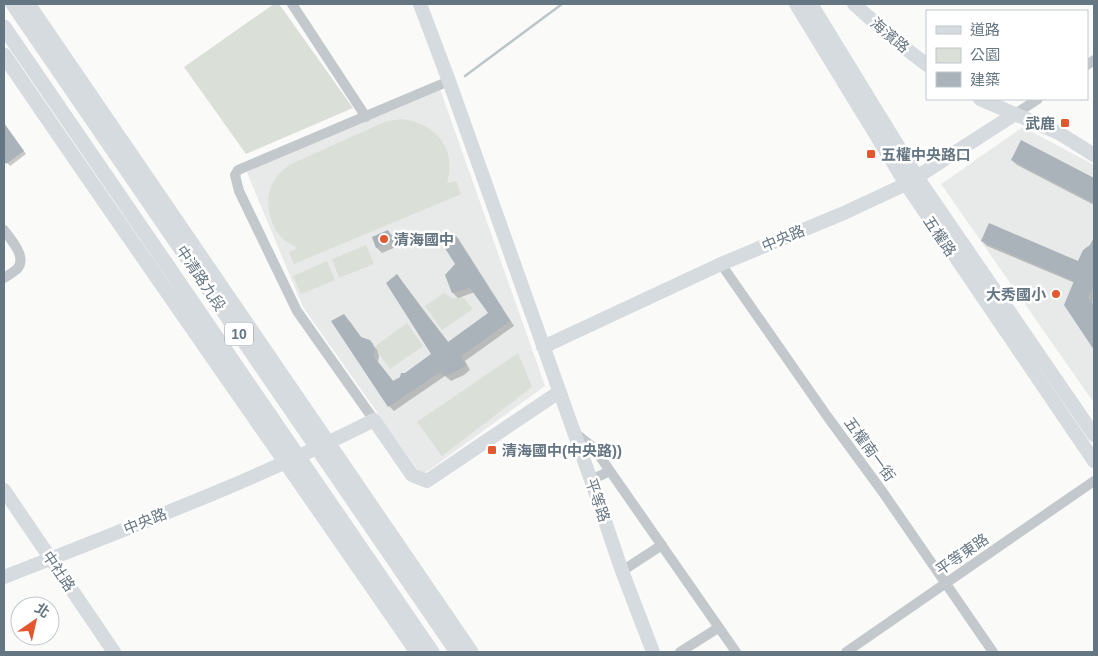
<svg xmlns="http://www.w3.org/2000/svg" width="1098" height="656" viewBox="0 0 1098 656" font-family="Arial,'Noto Sans TC',sans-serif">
  <rect width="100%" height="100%" fill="#fafaf8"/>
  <path fill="#e8e9e9" d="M440,89l105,297 -120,87 -8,-4 -114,-162 -57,-137z
    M1023,127l71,38v238l-153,-219z"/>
  <path fill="#dadfd7" d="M274,4h5l74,104 -107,46 -62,-87z
    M403,119c34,5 54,31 44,64l9,-2 5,13 -167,70 -5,-12 9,-4c-5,-3 -10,-5 -14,-8 -16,-15 -21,-43 -9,-61 3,-6 10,-10 14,-14l98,-44z
    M366,245l8,19 -35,14 -7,-19z
    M327,261l8,19 -34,14 -8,-18z
    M444,293l10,6 8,-3 11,13 -31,21 -17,-24z
    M407,323l16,23 -33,23 -16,-22z
    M518,353l14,34 -90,69 -25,-34z"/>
  <path fill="#0003" d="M4,124l22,30 -16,12 -6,-7z
    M1021,142l73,38v25l-77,-40 -5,-5z
    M388,231l5,5 5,10 -16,7 -5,-5 -4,-11z
    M453,233l5,5 56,88 -49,35 5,9 -6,5 -13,6 -6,-5 -51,35 -5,-5 -40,-86 13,19 7,2 8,9 2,6 -1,6 16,20 39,-28 -36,-79 52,68 41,-30 -15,-21 -17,6 -5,-5 3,-29z
    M1094,239v60l-2,4 2,3v42l-29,-43 10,-22 -88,-37 -5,-5 97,22z"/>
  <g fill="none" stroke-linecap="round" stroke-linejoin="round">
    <path stroke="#bbc7cb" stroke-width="2.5" d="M465,76l97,-72"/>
  </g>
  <path fill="#aab3b9" d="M4,123l20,28 -18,13 -2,-3z
    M1021,140l73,38v25l-83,-43z
    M989,223l89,38 5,-11 7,-5 4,-8v49l-6,11 6,8v45l-30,-45 10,-24 -93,-40z
    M388,230l5,11 -17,7 -4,-11z
    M453,232l57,89 -49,35 5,9 -7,5 -14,6 -5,-4 -52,35 -57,-86 13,-7 17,23 9,3 3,4 2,6 -2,6 20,25 7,-4 1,-4h4l26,-19 -45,-71 11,-9 31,43 20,25 40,-29 -18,-25 -18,5 -7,-18 10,-11 -14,-22z"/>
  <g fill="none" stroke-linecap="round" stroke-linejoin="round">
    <path stroke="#c3c8cc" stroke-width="10" d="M292,4l74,113
      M1087,65l7,-5
      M1015,114l23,-15
      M4,230c6,9 24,27 13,39 -3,3 -9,6 -13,9
      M721,264l106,152 55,75 111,161
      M374,420l-77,-109 -58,-120 -4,-16 3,-5 211,-89
      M575,433l19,15 142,204
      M591,480l19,-9
      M622,571l40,-26
      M680,652l38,-24
      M846,652l248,-171"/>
    <path stroke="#d6dbdf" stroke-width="14" d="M420,4l29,77 142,399 31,91 31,81
      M796,4l110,180 188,277
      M811,4l106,173 177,258
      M854,4l38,34 35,27
      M980,99l79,34 35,22
      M543,347l178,-83 123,-51 62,-29 109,-70
      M4,490l110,162
      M4,577c124,-49 250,-96 370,-157l38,55 15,6 132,-89"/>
    <path stroke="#d6dbdf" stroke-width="15" d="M13,4l444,648
      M28,4l443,648
      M4,27l428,625
      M4,55c136,200 276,398 413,597"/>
  </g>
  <g fill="#e4572e" stroke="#fff" stroke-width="2">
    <rect x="1060" y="118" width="10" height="10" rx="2.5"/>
    <rect x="866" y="149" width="10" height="10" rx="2.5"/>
    <circle cx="384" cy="239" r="5"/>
    <circle cx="1056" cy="294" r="5"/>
    <rect x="487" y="445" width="10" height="10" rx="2.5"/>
  </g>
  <g text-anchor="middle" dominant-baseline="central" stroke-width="5" stroke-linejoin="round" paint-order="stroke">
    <rect fill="#fff" stroke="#939fa8" stroke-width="1" x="225" y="322.5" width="28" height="23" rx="4"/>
    <g font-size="14" font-weight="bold" fill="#657683">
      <text x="239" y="334">10</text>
    </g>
    <g font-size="15" fill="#657683" stroke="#fff">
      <text transform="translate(890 35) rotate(40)">海濱路</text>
      <text transform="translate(940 236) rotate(56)">五權路</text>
      <text transform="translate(783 238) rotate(-23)">中央路</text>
      <text transform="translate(201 278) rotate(56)">中清路九段</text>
      <text transform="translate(870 449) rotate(54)">五權南一街</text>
      <text transform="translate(598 500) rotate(71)">平等路</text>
      <text transform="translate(145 521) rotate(-22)">中央路</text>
      <text transform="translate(962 554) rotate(-35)">平等東路</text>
      <text transform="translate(59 571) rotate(56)">中社路</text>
    </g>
    <g font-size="15" font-weight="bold" fill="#657683" stroke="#fff" text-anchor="start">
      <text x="1055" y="123" text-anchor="end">武鹿</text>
      <text x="881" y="154">五權中央路口</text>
      <text x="394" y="239">清海國中</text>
      <text x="1046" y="294" text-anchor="end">大秀國小</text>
      <text x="502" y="450">清海國中(中央路))</text>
    </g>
  </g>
  <rect width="1098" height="656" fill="none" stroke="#657683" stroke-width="10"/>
  <rect x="926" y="10" width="162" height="90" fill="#ffffff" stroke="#c1c8cd"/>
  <rect x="936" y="26" width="25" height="8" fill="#d6dbdf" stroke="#c1c8cd"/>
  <text x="970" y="35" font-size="15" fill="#657683">道路</text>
  <rect x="936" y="48" width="25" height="15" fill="#dadfd7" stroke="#c1c8cd"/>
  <text x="970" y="60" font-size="15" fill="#657683">公園</text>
  <rect x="936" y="72" width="25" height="15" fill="#aab3b9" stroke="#c1c8cd"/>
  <text x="970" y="85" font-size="15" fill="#657683">建築</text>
  <g transform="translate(35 621) rotate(34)"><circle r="24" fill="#ffffff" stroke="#c1c8cd"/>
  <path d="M0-4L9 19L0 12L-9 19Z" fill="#e4572e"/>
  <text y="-8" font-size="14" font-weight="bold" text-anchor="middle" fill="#657683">北</text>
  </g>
</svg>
